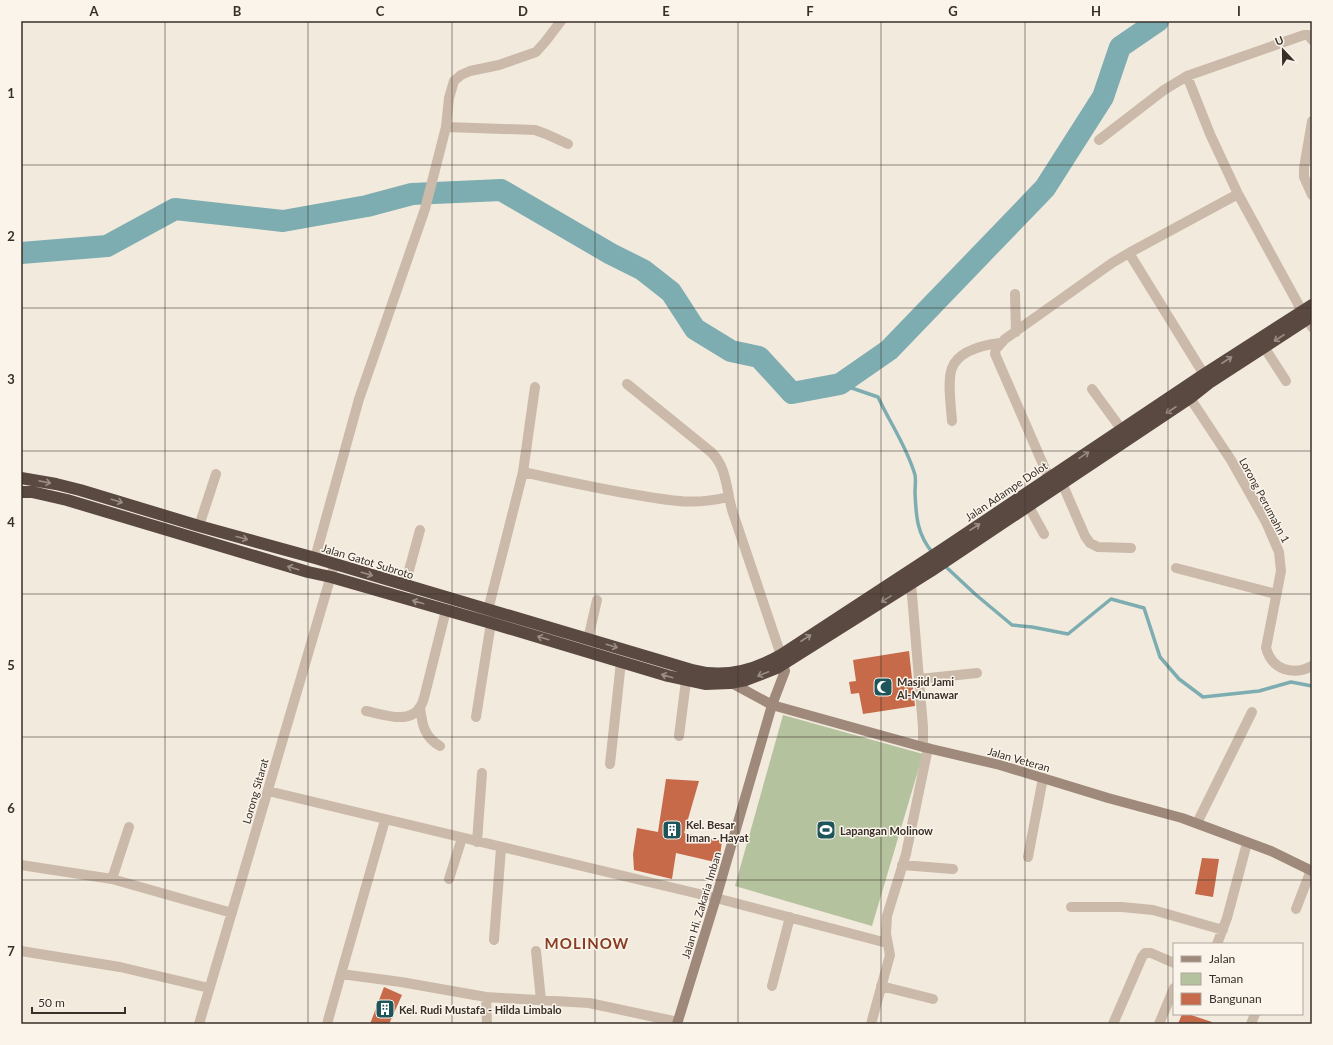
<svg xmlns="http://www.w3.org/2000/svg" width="1333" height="1045" viewBox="0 0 1333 1045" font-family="Lato,sans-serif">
  <rect width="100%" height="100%" fill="#f3eade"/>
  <path fill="#b5c29e" d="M783,715l140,39 -51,172 -137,-40z"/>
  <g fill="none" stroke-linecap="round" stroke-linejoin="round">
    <path stroke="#7dadb0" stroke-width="3.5" d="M840,384l38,13c12,26 29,50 37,78 1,5 0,12 0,18 1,23 2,42 18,60
      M944,565l31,29 37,31 20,2 36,7 43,-35 33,9 16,49 19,22 24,18 56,-6 32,-9 21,4"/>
    <path stroke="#7dadb0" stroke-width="22" d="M21,253l86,-7 68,-37 108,12 84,-15 45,-12 89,-4 110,64 32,16 28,22 24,37 36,22 28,6 33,36 48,-9 49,-34 156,-162 58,-91 17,-50 38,-26"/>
  </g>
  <path fill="#c66a49" d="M909,651l6,55 -52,8 -4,-21 -8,1 -2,-12 7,-1 -3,-21z
    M666,779l33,2 -15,52 38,8 -3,22 -43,-10 -4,26 -38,-9 -1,-16 4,-26 21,4z
    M1202,858l17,1 -6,38 -18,-3z
    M384,987l18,8 -13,29h-19z
    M1182,1014h6l24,8v2h-34z"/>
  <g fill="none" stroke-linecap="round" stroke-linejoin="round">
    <path stroke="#cbbaaa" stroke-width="10" d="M1187,76l23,58 28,60
      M1312,121l-8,47v9l8,18
      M446,127l89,3 11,4 22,10
      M1099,140l65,-50 23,-14 117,-41h4l4,5
      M1129,253l79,128
      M1015,294l1,38
      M1264,347l22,34
      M627,384l84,68c17,16 15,40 22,61l48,142
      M1092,389l30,41
      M1186,392l45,68 35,62 13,30 2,19 -15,77c6,22 27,28 46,18
      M952,421c-1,-15 -5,-40 0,-53 7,-18 32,-23 48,-25
      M523,472c36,8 72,16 108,22 36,6 61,12 97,3
      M1049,478l-54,-124 1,-5 9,-10 107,-76 17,-10 109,-59 64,117 10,16
      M1062,483l23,53 5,7 8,4 33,1
      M1028,505l16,29
      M199,526l17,-52
      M315,558l44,-159 66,-190 21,-82 3,-29 5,-17 7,-6 9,-4 29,-6 37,-13 9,-10 16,-21
      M1176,568l100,26
      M911,583l12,144v20
      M405,585l15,-55
      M488,610l35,-138 12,-85
      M588,639l9,-39
      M919,679l58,-6
      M420,707c2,17 4,30 20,39
      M366,711c16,3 44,14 54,-4 3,-4 4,-9 5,-13l21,-84
      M476,717l15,-94
      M679,736l7,-55
      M610,764l11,-102
      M268,791l448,107 171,45
      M385,820l-44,154 60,8 85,15 103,6 89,19
      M1197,823l55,-111
      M477,842l5,-69
      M1028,857l15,-79
      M21,865l91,14 120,34
      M902,865l51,4
      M112,879l17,-52
      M449,879l13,-41
      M1071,907h51l31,3 70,20
      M1296,909l15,-39
      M494,940l7,-92
      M1217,944l10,-26 20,-75
      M21,951l99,16 89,21
      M536,951l5,49
      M772,986l18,-69
      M881,986l52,13
      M486,997l1,27
      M199,1024l134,-455
      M327,1024l14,-50
      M871,1024l19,-69 -4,-21 1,-18 19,-62 22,-106
      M1113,1024l29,-67 3,-4h6l23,10
      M1159,1024l15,-36
      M1251,1024l4,-10"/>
    <path stroke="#9f897b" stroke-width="10" d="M728,681l44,24 151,42 77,18 108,33 74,20 89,33 41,20
      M677,1024l39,-126 56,-193 13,-34 -3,-13"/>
    <path stroke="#5a4941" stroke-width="12" d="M21,478l35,6 24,6 119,36 116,32 377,112c32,9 61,1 89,-15l162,-106 260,-174 109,-70
      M21,492h11l35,8 241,72 23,5 160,46 177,53 37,8 25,-1 16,-3 31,-12 154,-97 259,-173 19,-15 103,-67"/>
  </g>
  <defs><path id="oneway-shaft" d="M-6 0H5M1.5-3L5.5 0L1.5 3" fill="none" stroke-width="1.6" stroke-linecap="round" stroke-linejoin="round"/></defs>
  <g stroke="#9a8d85">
    <use href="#oneway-shaft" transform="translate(1279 338) rotate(147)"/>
    <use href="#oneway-shaft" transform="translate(1227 360) rotate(-33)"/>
    <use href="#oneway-shaft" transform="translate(1171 410) rotate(147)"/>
    <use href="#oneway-shaft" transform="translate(1084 455) rotate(-34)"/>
    <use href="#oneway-shaft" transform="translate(45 482) rotate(11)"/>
    <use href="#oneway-shaft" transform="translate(117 501) rotate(17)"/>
    <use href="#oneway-shaft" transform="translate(975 527) rotate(-33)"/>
    <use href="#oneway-shaft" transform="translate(242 538) rotate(15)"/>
    <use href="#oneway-shaft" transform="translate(293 568) rotate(-163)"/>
    <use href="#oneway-shaft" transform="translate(367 574) rotate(16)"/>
    <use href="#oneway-shaft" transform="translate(886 599) rotate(148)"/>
    <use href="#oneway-shaft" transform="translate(418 602) rotate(-164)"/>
    <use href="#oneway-shaft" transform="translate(543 638) rotate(-163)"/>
    <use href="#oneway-shaft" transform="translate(806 638) rotate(-33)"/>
    <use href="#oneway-shaft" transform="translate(612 646) rotate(17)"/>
    <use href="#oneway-shaft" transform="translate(763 674) rotate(158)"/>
    <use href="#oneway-shaft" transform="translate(667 676) rotate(-164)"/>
  </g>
  <path fill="none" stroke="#392f29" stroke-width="1" stroke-opacity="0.55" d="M165,21v1003M308,21v1003M452,21v1003M595,21v1003M738,21v1003M881,21v1003M1025,21v1003M1168,21v1003M21,165h1291M21,308h1291M21,451h1291M21,594h1291M21,737h1291M21,880h1291"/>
  <defs>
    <g id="mosque-square" transform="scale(1)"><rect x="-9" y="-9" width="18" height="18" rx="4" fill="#1e555b" stroke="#faf4eb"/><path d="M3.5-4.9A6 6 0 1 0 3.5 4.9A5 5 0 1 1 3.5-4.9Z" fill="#fff"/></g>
    <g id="building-square" transform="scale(1)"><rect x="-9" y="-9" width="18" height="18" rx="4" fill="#1e555b" stroke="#faf4eb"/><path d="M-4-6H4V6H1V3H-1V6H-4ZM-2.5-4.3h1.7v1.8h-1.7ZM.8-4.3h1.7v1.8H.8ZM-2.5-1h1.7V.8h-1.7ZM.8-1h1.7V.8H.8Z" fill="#fff"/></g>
    <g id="stadium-square" transform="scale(1)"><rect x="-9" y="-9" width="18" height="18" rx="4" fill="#1e555b" stroke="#faf4eb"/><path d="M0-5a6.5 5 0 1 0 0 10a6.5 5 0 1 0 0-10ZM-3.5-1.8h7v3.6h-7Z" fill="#fff"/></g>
  </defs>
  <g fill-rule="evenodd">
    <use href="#mosque-square" x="883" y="687"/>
    <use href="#building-square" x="672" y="830"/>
    <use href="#stadium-square" x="826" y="830"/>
    <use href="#building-square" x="385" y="1009"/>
  </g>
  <g text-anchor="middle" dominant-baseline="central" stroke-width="3" stroke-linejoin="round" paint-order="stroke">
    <g font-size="11" fill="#392f29" stroke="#faf4eb">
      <text transform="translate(1006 491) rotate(-34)">Jalan Adampe Dolot</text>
      <text transform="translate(1265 500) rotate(62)">Lorong Perumahn 1</text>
      <text transform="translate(368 561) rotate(17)">Jalan Gatot Subroto</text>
      <text transform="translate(1019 759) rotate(16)">Jalan Veteran</text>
      <text transform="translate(255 791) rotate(-74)">Lorong Sitarat</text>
      <text transform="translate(701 905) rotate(-73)">Jalan Hi. Zakaria Imban</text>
    </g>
    <g font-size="11" font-weight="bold" fill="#392f29" stroke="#faf4eb" text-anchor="start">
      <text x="897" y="681">Masjid Jami<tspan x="897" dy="13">Al-Munawar</tspan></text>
      <text x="686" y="824">Kel. Besar<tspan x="686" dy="13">Iman - Hayat</tspan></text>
      <text x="840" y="830">Lapangan Molinow</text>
      <text x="399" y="1009">Kel. Rudi Mustafa - Hilda Limbalo</text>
    </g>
    <g font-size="15" font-weight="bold" letter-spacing="1" fill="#883d22" stroke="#faf4eb">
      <text x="587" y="943">MOLINOW</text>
    </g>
  </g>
  <rect width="1333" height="1045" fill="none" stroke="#faf4eb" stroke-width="44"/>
  <rect x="1173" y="943" width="130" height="72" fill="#faf4eb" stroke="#ada59d"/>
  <rect x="1181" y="956" width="20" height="6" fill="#9f897b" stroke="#ada59d"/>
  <text x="1209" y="963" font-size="12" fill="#392f29">Jalan</text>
  <rect x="1181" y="973" width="20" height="12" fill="#b5c29e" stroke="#ada59d"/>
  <text x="1209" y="983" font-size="12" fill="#392f29">Taman</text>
  <rect x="1181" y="993" width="20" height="12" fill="#c66a49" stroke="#ada59d"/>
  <text x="1209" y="1003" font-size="12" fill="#392f29">Bangunan</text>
  <g transform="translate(1283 50) rotate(338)" stroke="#faf4eb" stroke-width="3" paint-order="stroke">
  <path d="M0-3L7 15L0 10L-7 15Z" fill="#392f29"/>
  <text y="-6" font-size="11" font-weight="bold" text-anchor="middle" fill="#392f29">U</text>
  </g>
  <path d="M32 1007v6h93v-6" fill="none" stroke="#392f29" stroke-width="2"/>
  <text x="38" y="1007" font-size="12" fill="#392f29" stroke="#faf4eb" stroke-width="3" paint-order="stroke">50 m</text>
  <rect x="22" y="22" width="1289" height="1001" fill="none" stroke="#392f29" stroke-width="1.5"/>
  <g font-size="13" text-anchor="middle" font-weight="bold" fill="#392f29">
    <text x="94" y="16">A</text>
    <text x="237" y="16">B</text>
    <text x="380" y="16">C</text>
    <text x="523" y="16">D</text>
    <text x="666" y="16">E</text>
    <text x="810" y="16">F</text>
    <text x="953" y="16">G</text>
    <text x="1096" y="16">H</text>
    <text x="1239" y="16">I</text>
    <text x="11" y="98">1</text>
    <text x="11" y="241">2</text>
    <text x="11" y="384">3</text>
    <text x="11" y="527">4</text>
    <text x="11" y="670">5</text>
    <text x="11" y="813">6</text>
    <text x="11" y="956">7</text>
  </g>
</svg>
